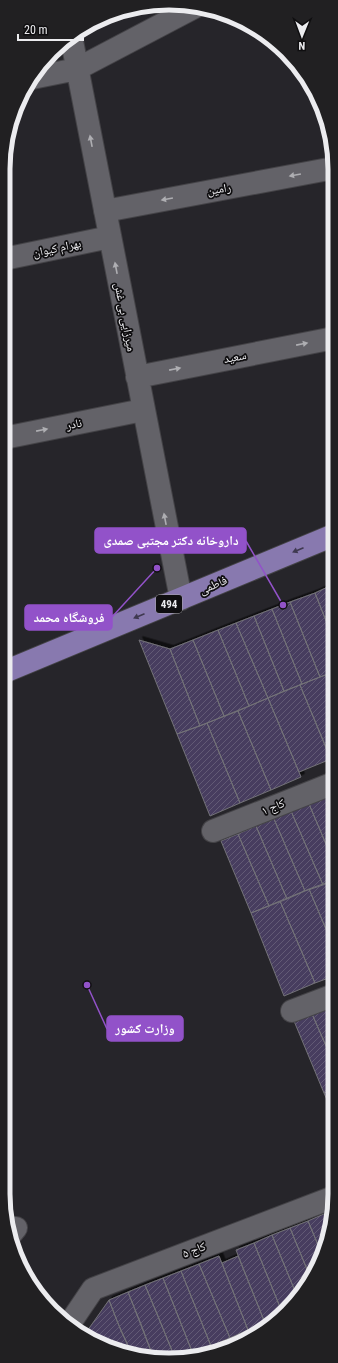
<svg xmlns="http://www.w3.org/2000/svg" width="338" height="1363" viewBox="0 0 338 1363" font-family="'Roboto Condensed','Noto Naskh Arabic',sans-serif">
  <defs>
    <pattern id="building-hatch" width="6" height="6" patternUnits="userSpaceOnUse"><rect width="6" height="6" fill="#473e5e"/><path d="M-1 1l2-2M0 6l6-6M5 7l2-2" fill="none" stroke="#625a75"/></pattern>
    <filter id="shadow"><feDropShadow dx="3.5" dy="-3.5" stdDeviation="0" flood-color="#0009"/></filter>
  </defs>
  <rect width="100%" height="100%" fill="#26252a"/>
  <path fill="url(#building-hatch)" stroke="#737278" filter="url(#shadow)" d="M334,584v57l-19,-48z
    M315,593l19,48v31l-14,5 -30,-75z
    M290,602l30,75 -18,7 -30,-75z
    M272,609l30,75 -18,7 -30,-75z
    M254,616l30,75 -16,7 -32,-75z
    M236,623l32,75 -19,8 -31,-76z
    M218,630l31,76 -25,10 -31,-76z
    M139,640l31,9 30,77 -23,8z
    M193,640l31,76 -24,10 -30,-77z
    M330,673l4,10 -1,82 -33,-80z
    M300,685l31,74 -32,13 -31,-74z
    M268,698l33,79 -30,13 -33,-79z
    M238,711l33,79 -31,13 -33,-80z
    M207,723l33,80 -30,13 -33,-82z
    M334,793v19l-7,-16z
    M327,796l7,16v51l-25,-59z
    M309,804l25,59v17l-11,5 -32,-74z
    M291,811l32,74 -18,6 -31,-72z
    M274,819l31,72 -18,8 -31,-73z
    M256,826l31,73 -18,7 -31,-72z
    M238,834l31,72 -18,7 -30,-72z
    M334,880v68l-25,-59z
    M309,889l25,59v28l-19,7 -35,-82z
    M280,901l35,82 -31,13 -33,-83z
    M330,1006l4,9v49l-22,-50z
    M312,1014l22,50v25l-10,4 -30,-72z
    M334,1089v27l-10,-23z
    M334,1210v6l-4,9 -4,-12z
    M326,1213l4,12 -9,27 -13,-31z
    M308,1221l13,31 -8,25 -2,2 -21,-51z
    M290,1228l21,51 -14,17 -25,-61z
    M272,1235l25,61 -15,16 -28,-69z
    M254,1243l28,69 -6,7 -11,4 -29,-73z
    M219,1256l29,74 -18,8 -31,-74z
    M238,1256l27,67 -17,7 -26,-67z
    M199,1264l31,74 -19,8 -30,-75z
    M181,1271l30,75 -18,8 -30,-76z
    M163,1278l30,76 -9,3 -9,1 -30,-73z
    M145,1285l13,31 17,42 -17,2 -4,-1 -26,-67z
    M128,1292l13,32 13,35 -23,-7 -14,-31 -8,-21z
    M109,1300l12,31 10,21 -34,-9 -12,-9z
    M273,1320v2l-3,4 -24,12 -2,-6z
    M244,1332l2,6 -34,16 -20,2 1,-2z"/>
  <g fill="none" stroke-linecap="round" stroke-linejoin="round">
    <g stroke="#444347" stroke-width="24">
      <path id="minor" d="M71,36l110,563
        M32,78l45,-9 120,-63
        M105,211l229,-43
        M4,259l106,-22
        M137,377l197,-39
        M4,438l139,-28
        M213,831l121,-48
        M292,1011l42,-16
        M11,1234l5,-6
        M70,1323l23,-34 241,-92"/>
    </g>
    <g stroke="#444347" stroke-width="24">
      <path id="major" d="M4,672l330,-137"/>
    </g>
    <use href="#minor" stroke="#636268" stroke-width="22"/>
    <use href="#major" stroke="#8879af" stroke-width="22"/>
  </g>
  <defs><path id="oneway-solid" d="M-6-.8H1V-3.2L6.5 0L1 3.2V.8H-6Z"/></defs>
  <g fill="#aeaeb2">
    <use href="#oneway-solid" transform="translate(91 141) rotate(-101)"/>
    <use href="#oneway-solid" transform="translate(295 175) rotate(170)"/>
    <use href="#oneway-solid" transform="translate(167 199) rotate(170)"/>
    <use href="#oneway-solid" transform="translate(116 268) rotate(-101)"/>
    <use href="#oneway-solid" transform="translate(302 344) rotate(-11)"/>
    <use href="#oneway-solid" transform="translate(175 369) rotate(-11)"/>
    <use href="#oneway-solid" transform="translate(42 430) rotate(-11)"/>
    <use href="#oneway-solid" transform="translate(165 519) rotate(-101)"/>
  </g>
  <g fill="#3f3950">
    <use href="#oneway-solid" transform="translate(298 550) rotate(157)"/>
    <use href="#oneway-solid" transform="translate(139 616) rotate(157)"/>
  </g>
  <g text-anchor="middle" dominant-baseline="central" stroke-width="3.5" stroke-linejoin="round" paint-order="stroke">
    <rect fill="#0f0e10" stroke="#aaa9ac" stroke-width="1" x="156" y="595" width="26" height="18" rx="3"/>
    <g font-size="11" font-weight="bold" fill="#ececef">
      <text x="169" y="604">494</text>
    </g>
    <g font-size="12" fill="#ececef" stroke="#0f0e10">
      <text transform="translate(219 189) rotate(-10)">رامین</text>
      <text transform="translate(57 248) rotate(-12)">بهرام کیوان</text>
      <text transform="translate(125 317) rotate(79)">میرزایی بی غش</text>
      <text transform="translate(235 357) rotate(-11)">سعید</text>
      <text transform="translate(74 424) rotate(-11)">نادر</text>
      <text transform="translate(213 585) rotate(-23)">فاطمی</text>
      <text transform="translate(273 807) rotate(-22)">کاج ۱</text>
      <text transform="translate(194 1250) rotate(-21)">کاج ۵</text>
    </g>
  </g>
  <path d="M0 0H338V1363H0ZM169 10H169A159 159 0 0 1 328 169V1194A159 159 0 0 1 169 1353H169A159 159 0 0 1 10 1194V169A159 159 0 0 1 169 10Z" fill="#212022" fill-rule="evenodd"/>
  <path fill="none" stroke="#ececef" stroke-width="5" d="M169 10H169A159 159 0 0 1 328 169V1194A159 159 0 0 1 169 1353H169A159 159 0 0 1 10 1194V169A159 159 0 0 1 169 10Z"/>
  <path fill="none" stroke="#9252c9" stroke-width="1.5" d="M283 605L246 541M157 568L112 617M87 985L107 1029"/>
  <g fill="#9252c9" stroke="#0f0e10" stroke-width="1.5">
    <circle cx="283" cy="605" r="4"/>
    <circle cx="157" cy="568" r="4"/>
    <circle cx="87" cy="985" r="4"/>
  </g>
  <g fill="#9252c9" stroke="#9252c9" stroke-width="1.5">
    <rect x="95" y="528" width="151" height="25" rx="4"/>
    <rect x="25" y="605" width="87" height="25" rx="4"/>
    <rect x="107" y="1016" width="76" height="25" rx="4"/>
  </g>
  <g font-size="13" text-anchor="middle" font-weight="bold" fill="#fff">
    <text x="171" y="545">داروخانه دکتر مجتبی صمدی</text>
    <text x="69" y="622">فروشگاه محمد</text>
    <text x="145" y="1033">وزارت کشور</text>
  </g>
  <g transform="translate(302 36) rotate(181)" stroke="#0f0e10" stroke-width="3" paint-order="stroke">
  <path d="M0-3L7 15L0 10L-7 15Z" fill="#ececef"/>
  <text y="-6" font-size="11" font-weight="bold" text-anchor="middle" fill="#ececef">N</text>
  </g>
  <path d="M18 34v6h65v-6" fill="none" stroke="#ececef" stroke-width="2"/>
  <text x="24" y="34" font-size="12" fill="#ececef" stroke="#0f0e10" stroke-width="3" paint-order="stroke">20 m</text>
</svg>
